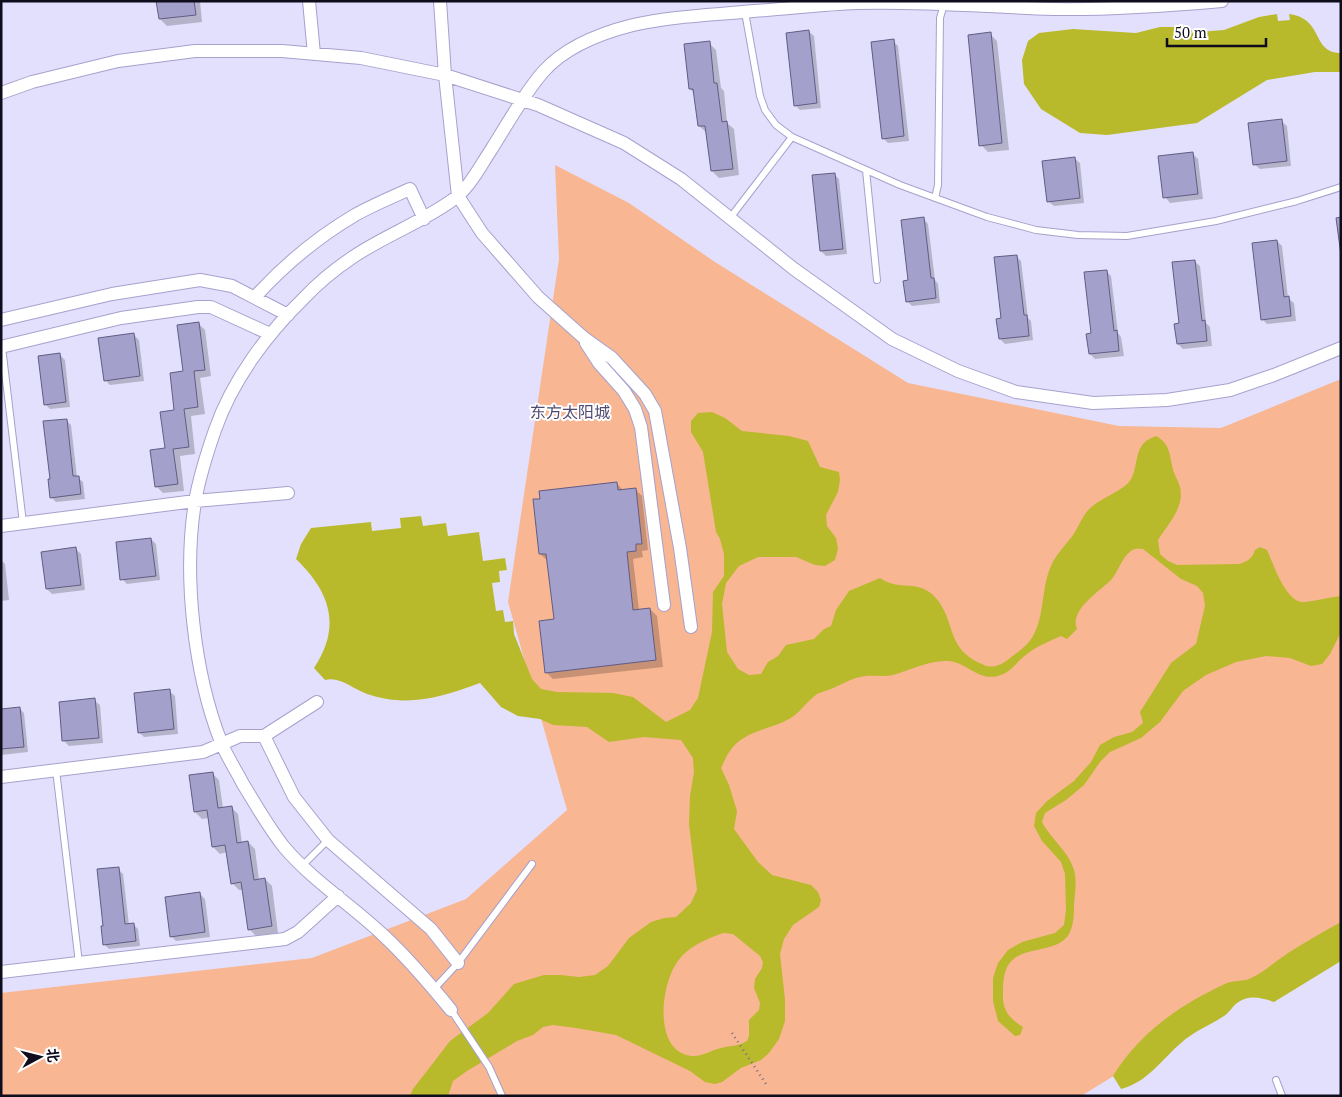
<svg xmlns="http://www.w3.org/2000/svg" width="1342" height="1097" viewBox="0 0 1342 1097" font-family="'PT Serif','Noto Sans SC',serif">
  <rect width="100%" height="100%" fill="#e3e0fd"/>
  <path fill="#f8b692" d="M555,165l74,38 86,59 193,121 211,43 102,2 120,-49v558l-260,159h-1080v-103l311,-35 154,-59 101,-89 -59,-208 51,-343z"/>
  <path fill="#b9b92c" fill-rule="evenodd" d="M1277,14l1,7 12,-1 -1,-6c36,5 22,39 52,39v19h-26l-48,8 -70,43 -90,12 -27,-2 -39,-24 -17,-25 -2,-24 6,-19 11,-8 34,-4 63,4 24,-6h17l21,5 26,-2 35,-13z
    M712,412l13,6 17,13 47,5 19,5 12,26 19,5 1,8 -2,12 -12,23 1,11 9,12 2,11 -3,11 -10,6 -10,-1 -19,-8h-38l-19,9 -13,17 -4,21 5,48 11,17 11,6 12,-1 7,-12 10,-6 8,-11 28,-6 10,-10 7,-3 5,-16 13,-19 31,-13c3,2 7,4 10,5 14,5 29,-1 43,12 25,25 10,53 51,70 9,4 17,0 25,-6 8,-6 19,-14 24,-23 12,-21 8,-48 18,-70 5,-12 16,-22 24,-34 6,-10 9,-20 19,-27 10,-8 32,-16 37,-26 9,-16 1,-35 25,-43 13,7 13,16 16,29 1,8 6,15 8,22 5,20 -12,37 -22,53l2,14 8,7 9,4 62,-1c9,-3 13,-5 16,-14l5,-3 7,3c7,15 19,54 38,52 12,-1 24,-5 36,-6v36l-11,22 -8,10 -11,2 -21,-8 -24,-2 -30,6 -30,13 -23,16 -23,31 -19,16 -31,14 -10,10 -16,23 -18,15 -21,13 -3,9c9,17 27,30 32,48 3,11 1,23 0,34 0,9 0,21 -5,30 -12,20 -47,11 -60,30 -6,8 -6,21 -6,30 -1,16 7,25 20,33l-3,8 -5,1 -17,-15 -5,-20v-23l5,-15 10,-13 14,-8 33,-9 9,-8 2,-15 -1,-36 -4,-12 -19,-21 -8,-15 2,-13 11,-12 27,-20 17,-19 9,-17 14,-8 18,-5 11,-9 -3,-11 31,-49 25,-19 9,-38 -2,-13 -6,-7 -16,-7 -38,-30c-5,0 -8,-1 -12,2 -9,6 -13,21 -20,29 -11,11 -42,30 -34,49l-10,10 -6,-3c-11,5 -24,10 -34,18 -9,6 -15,17 -26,21 -22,8 -34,-13 -53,-14 -19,-1 -37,9 -55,14 -9,2 -18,0 -27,1 -13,1 -23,8 -35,13 -5,2 -10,3 -14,5 -10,7 -18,20 -28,25 -20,11 -46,12 -59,32 -4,5 -6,11 -9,17l8,17 8,26 -3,18 24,33 14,13 39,10 7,7 3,8 -2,7 -26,18 -9,14 -4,15 5,46v21l-6,18 -10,14 -8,7 -20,8 -19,14 -7,2 -10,-2 -15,-11 -74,-36 -40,-7 -23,-3 -10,2 -10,8 -16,6 -50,30 -14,10 -5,15h-38l3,-7 37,-48 38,-28 26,-29 30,-9h17l18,2 16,-2 13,-9 21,-28 22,-16 13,-4 12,-1 15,-14 6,-13 -8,-66 1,-28 4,-24 -1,-14 -12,-18 -37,-3 -35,5 -22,-15 -34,-2 -13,-6 -22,-3 -17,-9 -21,-24c-39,14 -71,25 -113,11 -14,-5 -27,-18 -42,-14l-11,-12c28,-42 16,-76 -18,-109l5,-15 10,-16 60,-6 1,9 29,-3 -1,-10 21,-2 2,10 23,-3 2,13 31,-4 4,29 22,-3 2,12 -8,1 1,11 -8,1 4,28 7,-1 2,12 8,-1 1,13 18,45 9,10 16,3 56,1 20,4 33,25 24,-12 8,-12 14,-66 1,-40 11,-16v-22l-4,-15 -4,-7 -13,-80 -12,-20v-11l7,-8zM723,933l10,1 27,22 3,6 -1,6 -7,11 -1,9 6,15 -1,7 -10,10v16l-2,5c-12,6 -14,4 -26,7 -10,2 -19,9 -29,8 -40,-4 -31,-73 -14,-95 10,-15 29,-22 45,-28z
    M1341,922v39l-67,41c-12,-4 -25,-8 -37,1 -5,4 -8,10 -13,13 -15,10 -30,15 -43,27 -20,17 -33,39 -60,46l-8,-13c27,-44 68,-72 114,-93 9,-3 18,-1 26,-6 12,-6 23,-16 35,-24 17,-11 35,-21 53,-31z"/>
  <path fill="#0003" d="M158,1h42l2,21 -35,4 -7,-7z
    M808,31l6,5 7,72 -21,2 -5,-5z
    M990,34l7,7 12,109 -21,2 -7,-7z
    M893,41l5,5 11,95 -21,2 -5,-5z
    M709,43l7,7 5,38 3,3 3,32 7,6 5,46 -20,3 -7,-7 -5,-38 -8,-7 -4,-32 -5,-5z
    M1281,121l6,5 4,40 -31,3 -6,-5z
    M1193,154l5,5 5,40 -33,4 -5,-6z
    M1074,158l6,5 4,40 -30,3 -6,-5z
    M834,174l5,5 8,75 -21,2 -5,-5z
    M923,218l5,6 7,56 3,4 2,19 -28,3 -5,-5z
    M1277,241l5,5 6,52 6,5 2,18 -29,3 -5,-5z
    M1016,256l5,5 7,57 3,3 2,19 -28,4 -5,-5z
    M1194,261l6,5 6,57 4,4 2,19 -29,3 -5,-5 -2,-19 5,-1z
    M1106,271l5,5 7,57 3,4 3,19 -29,3 -5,-5z
    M198,323l7,7 6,46 -11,2 5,36 -14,2 4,38 -15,2 4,35 -21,2 -7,-7z
    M134,335l5,5 5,41 -34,4 -5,-5z
    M60,355l5,5 5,47 -20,2 -5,-5z
    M66,420l5,5 6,52 6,5 2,17 -29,3 -5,-5v-17z
    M616,483l8,8 11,-2 7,7 6,54 -6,1 1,6 -10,2 6,51 11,-1 7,7 6,51 -110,12 -7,-7 9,-52 -7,-59 -8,-7z
    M151,539l5,5 4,36 -33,4 -5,-5z
    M76,549l5,5 4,36 -33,4 -5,-5z
    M1,560l4,4 4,36 -8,1z
    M169,691l6,5 3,38 -34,3 -5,-5z
    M94,700l6,5 3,38 -34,3 -5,-5z
    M19,708l5,5 4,39 -27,3v-45z
    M212,773l7,7 4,28 8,-1 7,7 4,29 6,-1 7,7 4,31 6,-1 7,7 6,47 -22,3 -7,-7 -5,-39h-5l-7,-7 -5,-31 -7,2 -7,-7 -4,-29 -7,1 -7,-7z
    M118,869l5,5 6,51 4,-1 5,5 2,17 -31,3 -5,-5v-17z
    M200,894l5,5 5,38 -34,4 -5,-5z"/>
  <path fill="#a4a0cc" stroke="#615c84" d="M156,1h38l2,14 -37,4z
    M809,30l8,73 -23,3 -8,-73z
    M991,32l11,111 -23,3 -11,-111z
    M894,39l10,97 -22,3 -11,-97z
    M710,41l4,42h3l5,39 5,-1 6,48 -22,2 -6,-45h-7l-5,-37h-4l-5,-45z
    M1282,119l5,42 -34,4 -5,-42z
    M1193,152l5,42 -35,4 -5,-42z
    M1075,157l5,41 -33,4 -5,-41z
    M835,173l8,76 -23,2 -8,-76z
    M924,217l7,61h3l2,20 -30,4 -3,-21 5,-1 -7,-60z
    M1341,217v38l-5,-37z
    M1277,240l7,57 5,-1 2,20 -30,4 -9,-77z
    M1017,255l7,60h3l2,21 -30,3 -3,-20 5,-1 -7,-61z
    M1195,260l7,61 3,-1 2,21 -30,3 -3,-20 5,-1 -7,-61z
    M1107,270l7,61 3,-1 2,21 -30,3 -3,-20 5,-1 -7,-61z
    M199,322l6,48 -11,1 4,36 -14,2 5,38 -16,2 5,35 -23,3 -5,-37 15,-2 -5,-36 14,-2 -4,-37 13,-2 -6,-46z
    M134,333l6,43 -36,5 -6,-43z
    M60,353l6,49 -22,3 -6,-49z
    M67,419l6,57h6l2,18 -31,4 -2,-19h2l-7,-58z
    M617,482l1,8 18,-2 6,56h-6v7l-9,1 6,58 17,-2 6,52 -111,13 -6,-52 15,-2 -8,-65h-7l-6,-55h7l-1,-8z
    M151,538l5,38 -36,4 -4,-38z
    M76,547l5,38 -35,4 -5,-37z
    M170,689l4,40 -36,4 -4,-40z
    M95,698l4,40 -37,3 -3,-39z
    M20,707l4,40 -23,2v-40z
    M213,772l5,36 14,-2 5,37 11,-2 6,39 11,-2 7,48 -24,4 -7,-48 -10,2 -6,-39 -13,2 -5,-37 -13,2 -5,-37z
    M119,867l6,57 9,-1 2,18 -33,4 -2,-19h2l-6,-57z
    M200,892l5,40 -35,5 -5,-40z"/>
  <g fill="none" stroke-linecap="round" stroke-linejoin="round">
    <g stroke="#a6a1cd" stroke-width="8">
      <path id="service" d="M745,12l15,84 5,14 11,15 16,12 108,48 87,32 49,13 42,5 49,1 89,-15 81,-20 44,-14
        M866,170l11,110
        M935,198l3,-13 2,-167 4,-14
        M730,218l62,-81
        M2,347l21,176
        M56,770l23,193
        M303,865l25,-25
        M434,989l24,-26 74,-99
        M451,1010l38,57 13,29
        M1276,1080l6,16"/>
    </g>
    <g stroke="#a6a1cd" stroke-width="14">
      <path id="minor" d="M309,1l5,53
        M440,1l5,74 13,121 24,37 56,64 46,41 28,20 33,36 10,17 25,137 11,79
        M1,93l31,-11 86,-21 77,-10h87l79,7 84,17 93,30 86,38 57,36 113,90 98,70 66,32 58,21 77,11 74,-3 63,-10 44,-15 67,-27
        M255,297c29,-32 63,-60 100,-82 18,-10 37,-18 55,-26l14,30
        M1,320l111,-26 88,-14 32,6 56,29
        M586,343l13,20 25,28 11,18 6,18 23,178
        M1,347l120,-29 77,-11h13l59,27
        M1,526l194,-25 93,-8
        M264,736l30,61 34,43 103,89 27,34
        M1,777l202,-25 37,-16h24l53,-34
        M1,972l284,-33 13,-7 40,-36
        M451,1010c-22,-27 -44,-53 -69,-76 -32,-30 -70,-54 -98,-87 -16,-20 -28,-42 -41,-63 -7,-14 -16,-27 -22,-42 -27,-69 -38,-166 -26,-240 4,-24 12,-49 20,-72 17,-49 51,-95 88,-131 15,-16 32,-30 50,-42 31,-21 67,-34 98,-56 18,-12 28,-33 40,-51 16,-25 32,-55 52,-78 22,-25 58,-39 90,-47 39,-9 81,-10 121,-14 34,-2 68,-7 103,-8 65,-2 131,4 196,6 57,1 112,-3 169,-8"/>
    </g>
    <path stroke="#726f85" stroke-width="2.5" stroke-dasharray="1 4" stroke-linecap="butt" d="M732,1033l34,51"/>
    <use href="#service" stroke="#fff" stroke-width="6"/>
    <use href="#minor" stroke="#fff" stroke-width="12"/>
  </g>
  <g text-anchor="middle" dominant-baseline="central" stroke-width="4" stroke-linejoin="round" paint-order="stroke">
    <g font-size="16" fill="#504b72" stroke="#fff">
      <text x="570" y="412">东方太阳城</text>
    </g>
  </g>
  <rect width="1342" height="1097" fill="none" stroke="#0f0c1c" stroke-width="5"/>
  <g transform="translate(40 1057) rotate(83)" stroke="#ffffff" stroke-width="4" paint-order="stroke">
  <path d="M0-4L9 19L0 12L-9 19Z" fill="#0f0c1c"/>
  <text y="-8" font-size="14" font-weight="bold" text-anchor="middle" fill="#0f0c1c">北</text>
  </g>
  <path d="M1167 38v8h99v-8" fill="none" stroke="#0f0c1c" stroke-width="2.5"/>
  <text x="1174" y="38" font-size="15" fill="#0f0c1c" stroke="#ffffff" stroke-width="4" paint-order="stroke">50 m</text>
</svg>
